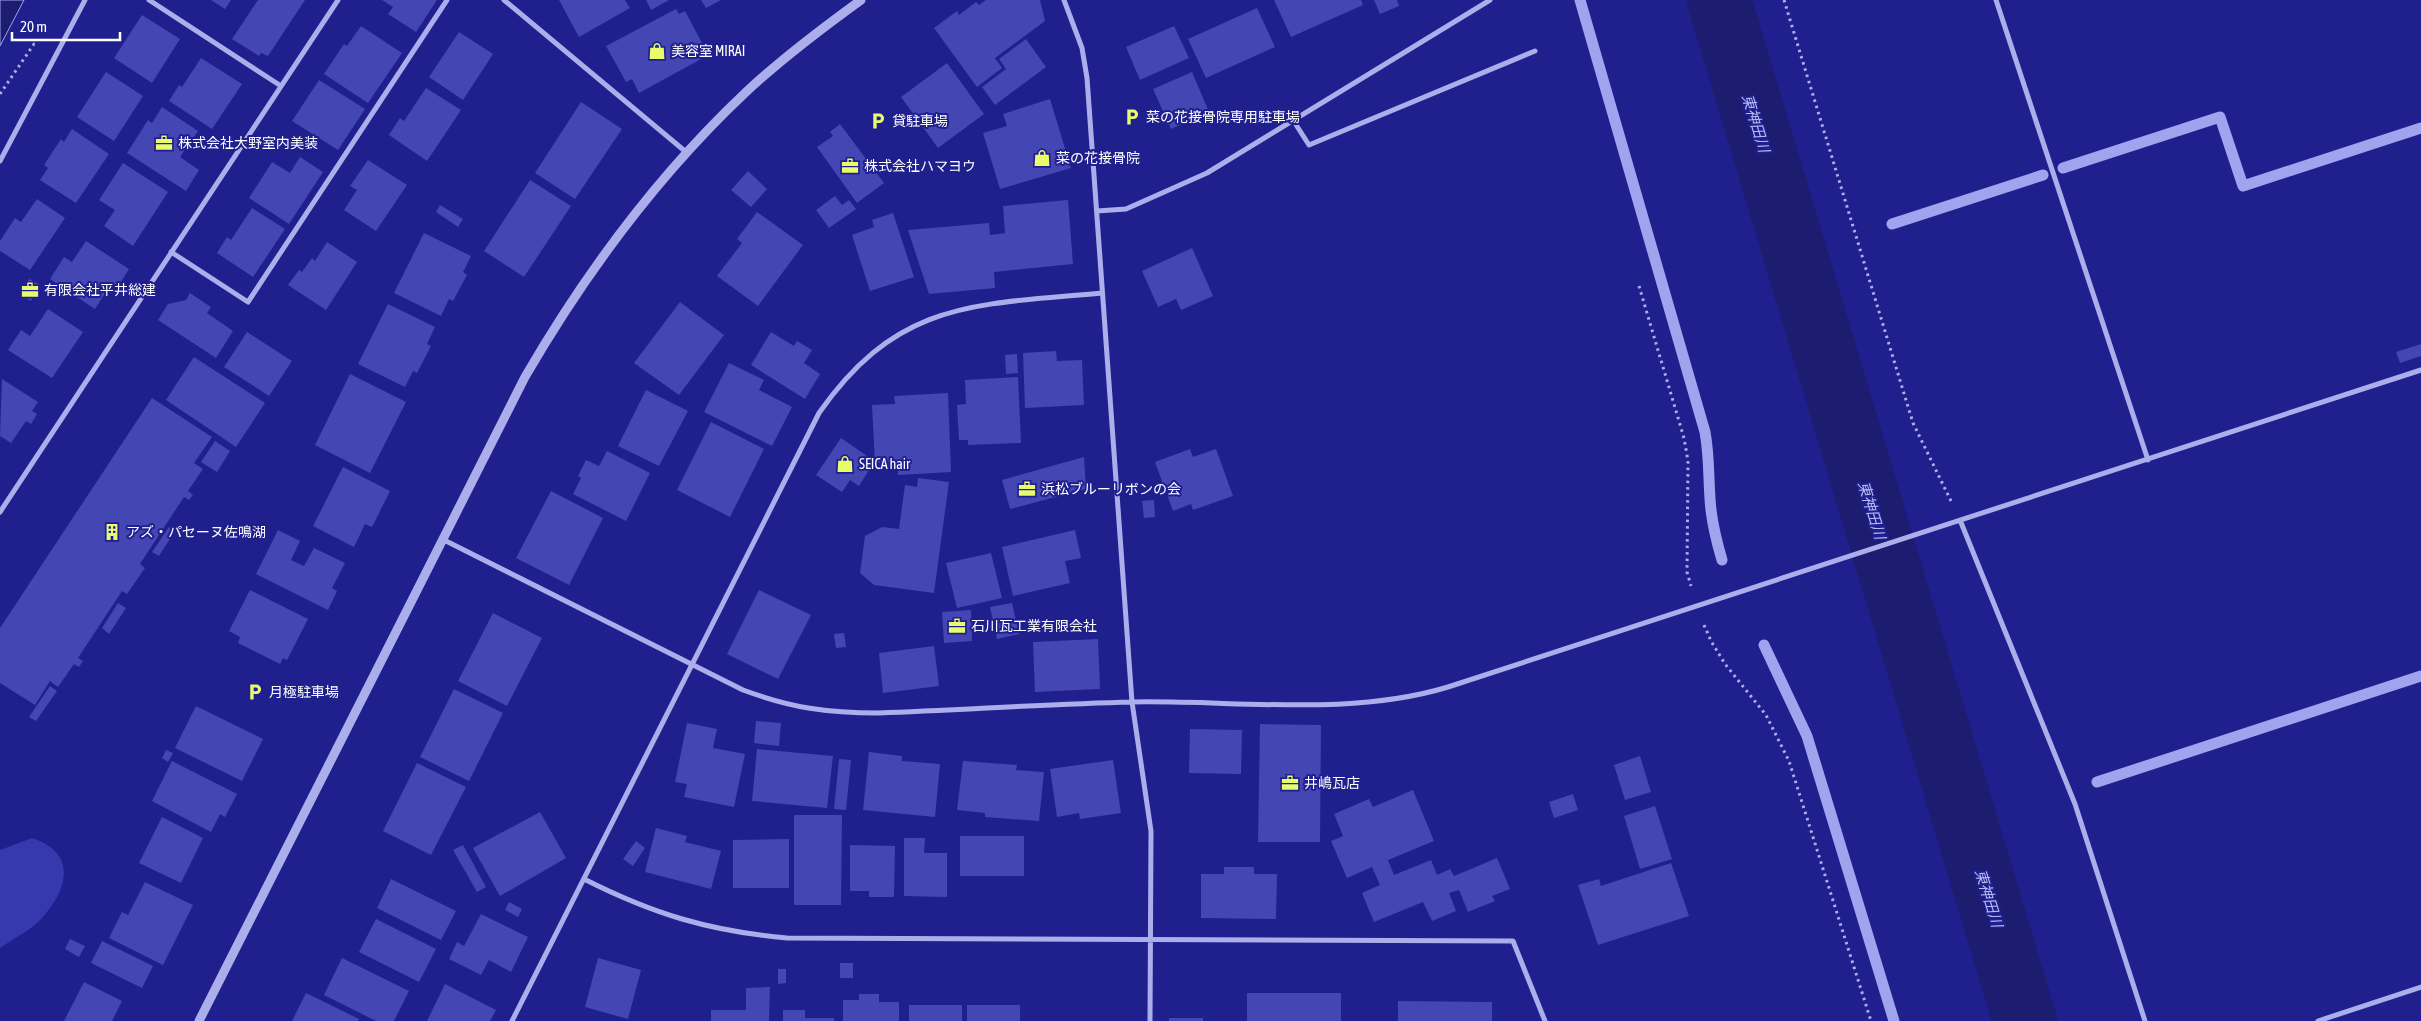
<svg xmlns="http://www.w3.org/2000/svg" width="2421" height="1021" viewBox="0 0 2421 1021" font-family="'Asap Condensed','Noto Sans JP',sans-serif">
  <rect width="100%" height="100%" fill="#1f208d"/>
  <path fill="#3638ad" d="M32,838c46,15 36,52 9,81 -11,12 -27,19 -41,29v-98z"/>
  <path fill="#1c1c71" stroke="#a0a3ee" d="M0,0h24l-24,46z"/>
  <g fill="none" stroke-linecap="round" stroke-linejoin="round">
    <path stroke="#a0a3ee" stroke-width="11" d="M1580,0l125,432c5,27 3,52 6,78 2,17 6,33 11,50
      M2063,168l157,-51 23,69 178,-58
      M1892,224l151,-49
      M1764,645l43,91 87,285
      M2097,782l324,-106"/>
    <path stroke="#1c1c71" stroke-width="64" d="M1719,0l306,1021"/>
  </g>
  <path fill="#4346b3" d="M211,0h20l-6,9z
    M258,0h47l-37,56 -7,-3 -2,3 -27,-17z
    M382,0h55l-21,32 -28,-18 5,-7z
    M559,0h66l5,8 -51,29z
    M646,0h23l-18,10z
    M701,0h20l-15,8z
    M986,0h54l5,21 -50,37 7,10 -25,19 -43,-59 23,-17 2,4 17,-13 3,3z
    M1274,0h87l2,5 -72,32z
    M1374,0h23l2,6 -19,8z
    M1257,8l18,39 -69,31 -18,-39z
    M676,9l3,5 6,-3 17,32 -5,3 6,12 -64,35 -7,-14 -6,3 -20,-36z
    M142,15l38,24 -28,44 -38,-25z
    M361,26l41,27 -34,50 -44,-29 20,-30 3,2z
    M1174,26l15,32 -49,22 -14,-33z
    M459,32l34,22 -30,46 -34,-23z
    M1026,39l20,28 -51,38 -13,-18 24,-18 -7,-10z
    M201,58l41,26 -30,45 -43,-28 10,-16 3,2z
    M947,63l37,51 -46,34 -37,-51z
    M106,72l37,24 -29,45 -37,-24z
    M1192,72l17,40 -38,17 -18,-40z
    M319,80l46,29 -27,41 -46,-29z
    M426,88l35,22 -34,51 -38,-26 11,-17 4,3z
    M1050,99l21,69 -71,21 -17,-56 24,-7 -4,-12z
    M581,102l41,27 -47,70 -40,-26z
    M162,107l36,24 -18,26 19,13 -13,21 -59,-38 21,-33 4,3z
    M840,124l44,59 -27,20 -40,-56 16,-11 -3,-4z
    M72,129l37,25 -33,49 -36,-23 8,-12 -4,-3 17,-26 3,3z
    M300,157l23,15 -34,52 -40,-26 23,-36 18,11z
    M368,160l39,25 -31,46 -32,-21 13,-20 -7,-4z
    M123,163l45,29 -35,54 -29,-20 11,-16 -16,-10z
    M748,171l19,18 -16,18 -20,-17z
    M530,180l41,26 -47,71 -40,-26z
    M835,196l7,9 7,-5 7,9 -27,19 -13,-18z
    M37,199l28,19 -35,52 -30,-19v-10l15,-23 6,4z
    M1068,200l5,64 -79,8 1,16 -66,6 -21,-64 81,-7 1,12 15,-2 -2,-27z
    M440,205l23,14 -5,8 -22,-15z
    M252,208l33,21 -32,48 -36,-24 10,-16 4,3z
    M757,212l46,33 -45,61 -41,-30 25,-33 -5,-4z
    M893,213l21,64 -44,14 -18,-56 22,-8 -2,-7z
    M424,233l47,23 -8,16 4,3 -14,26 -4,-2 -8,17 -47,-23z
    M86,241l43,28 -12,19 -6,-4 -16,25 -45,-30 14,-22 8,5z
    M327,242l30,20 -31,48 -38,-25 11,-15 3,2 10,-14 3,3z
    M1192,248l21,48 -32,14 -5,-11 -18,8 -16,-36z
    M29,279l10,5 -8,17 -11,-6z
    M190,293l21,14 -4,6 26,18 -17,27 -58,-38 10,-16 18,-4z
    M680,302l44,33 -45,60 -45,-32z
    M388,304l47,23 -8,17 4,2 -14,27 -4,-2 -8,16 -47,-23z
    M48,309l35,23 -31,46 -44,-28 13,-20 9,6z
    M247,332l45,29 -23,35 -45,-29z
    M771,332l23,14 3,-5 15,9 -8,13 16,11 -15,25 -54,-34z
    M2421,344v12l-21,7 -4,-11z
    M1056,351l1,10 25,-1 2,45 -59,3 -2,-55z
    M1017,354l1,19 -12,1 -1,-19z
    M194,357l71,46 -29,44 -70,-47z
    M729,363l35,17 -5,10 33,17 -20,39 -68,-34z
    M350,374l56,28 -36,71 -55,-28z
    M1018,377l3,66 -53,2v-5h-9l-2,-35 9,-1 -1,-24z
    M2,379l36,23 -6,9 5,3 -6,10 -5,-3 -15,22 -11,-7z
    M646,390l42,21 -29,55 -41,-20z
    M948,393l3,79 -53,3v-13l-23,1 -3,-58 23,-1 -1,-8z
    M152,398l60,39 -18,26 9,6 -15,22 5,4 -4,5 -5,-3 -44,67 5,4 -18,26 -5,-3 -44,67 5,3 -4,6 -5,-3 -16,23 -8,-6 -15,24 -35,-22v-55z
    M711,422l53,27 -34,68 -53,-27z
    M841,438l26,18 -4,5 8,6 -12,19 -9,-6 -8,12 -26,-17z
    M215,441l15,10 -13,21 -16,-10z
    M1190,449l3,8 23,-8 17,47 -40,14 -2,-6 -18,7 -18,-49z
    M607,451l43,22 -24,48 -53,-27 8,-16 -3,-2 8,-16 13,6z
    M1084,457l2,32 -76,20 -8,-29z
    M343,467l47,24 -18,36 -7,-3 -11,23 -41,-21z
    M918,478l31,4 -15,111 -60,-8 -14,-12 5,-37 17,-9 17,2 6,-44 12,2z
    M551,491l52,27 -34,67 -53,-27z
    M1154,500l1,17 -11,1 -2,-17z
    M169,527l6,4 -16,25 -7,-4z
    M278,530l22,11 -9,19 13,6 10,-18 31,15 -13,25 5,3 -9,19 -72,-36z
    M1075,530l6,28 -16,3 5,22 -57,13 -11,-49z
    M991,553l11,45 -45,10 -11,-45z
    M250,590l58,29 -21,41 -4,-2 -3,6 -42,-21 2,-6 -11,-6z
    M759,590l52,25 -33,64 -51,-25z
    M118,603l8,5 -17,26 -7,-6z
    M1012,603l7,31 -22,5 -7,-32z
    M971,610l1,31 -28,2 -2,-31z
    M493,613l49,25 -35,68 -49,-25z
    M844,633l2,14 -10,1 -2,-14z
    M1098,639l2,50 -65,3 -2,-50z
    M934,646l5,40 -56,7 -4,-40z
    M50,686l7,5 -21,30 -7,-4z
    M454,689l49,24 -34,68 -49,-24z
    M196,706l67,33 -21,42 -67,-33z
    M756,721l25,2 -2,23 -25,-3z
    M687,723l30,6 -4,19 32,6 -11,53 -50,-10 3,-13 -12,-2z
    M1260,724l61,1 -1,117h-62z
    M1190,729l52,1 -1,44 -52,-1z
    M757,749l76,7 -6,52 -75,-7z
    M166,750l7,3 -5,9 -6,-4z
    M869,752l33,4v5l38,3 -5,53 -72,-7z
    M1640,756l11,36 -26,8 -11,-35z
    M839,759l12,1 -5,50 -12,-1z
    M1113,760l8,53 -41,6 -1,-6 -22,4 -7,-48z
    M172,761l65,33 -12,23 -5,-3 -9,18 -59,-31z
    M963,761l54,4 -1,5 28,2 -5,49 -54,-4v-4l-28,-3z
    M417,763l49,24 -35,68 -48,-24z
    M1413,790l21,51 -46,19 6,15 37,-15 6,15 13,-6 4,7 43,-18 13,31 -18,7 3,5 -27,11 -9,-22 -10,3 7,18 -24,10 -9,-19 -49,20 -12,-29 18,-8 -8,-18 -25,11 -16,-37 12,-5 -9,-22 35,-15 4,8z
    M1573,794l5,16 -24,8 -5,-16z
    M1655,806l17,53 -32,10 -16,-53z
    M540,812l26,46 -66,38 -27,-48z
    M794,815h48l-1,90h-47z
    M162,817l41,21 -22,45 -42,-20z
    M656,828l31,8 -2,6 36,9 -10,38 -66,-17z
    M960,836h64v40h-64z
    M904,838h21l-1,15h23v44l-43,-1z
    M789,839v49h-56v-48z
    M636,841l9,7 -12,18 -10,-7z
    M463,845l23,42 -9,5 -24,-42z
    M850,845l45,1 -1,51h-25v-6h-19z
    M1671,863l18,53 -91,29 -20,-60 21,-6 2,7z
    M1224,867h30v7h23l-1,45 -75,-1v-44h23z
    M391,879l65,32 -15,29 -64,-32z
    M145,882l48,23 -30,60 -54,-27 13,-26 6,3z
    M509,902l13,7 -4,8 -13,-7z
    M481,914l47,23 -17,35 -22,-12 -8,15 -32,-16 8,-17 7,4z
    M376,919l60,30 -17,33 -60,-30z
    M70,939l15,7 -6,11 -14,-8z
    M102,941l51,25 -11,22 -51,-25z
    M342,958l67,33 -15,30h-18l-52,-26z
    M598,958l43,12 -13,49 -43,-12z
    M840,963h13v15h-13z
    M778,969h8v14l-8,1z
    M84,982l38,19 -10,20h-48z
    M445,984l51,26 -6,11h-63z
    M770,987l-1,34h-58v-11h35v-22z
    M306,993l53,26 -1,2h-66z
    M1247,993h94v28h-94z
    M859,994h20v8h20v19h-56v-21h16z
    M1398,1001l94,1v19h-94z
    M909,1005h53v16h-53z
    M967,1005h53v16h-53z
    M783,1010h22v8h29v3h-51z
    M1169,1018h34v3h-34z"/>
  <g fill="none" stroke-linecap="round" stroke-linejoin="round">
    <path stroke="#acaeec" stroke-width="3" stroke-dasharray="2.5 4" stroke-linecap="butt" d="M1784,0l129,423 38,78
      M0,94l34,-50 4,2
      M1639,286l45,152 4,23 -1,111 4,14
      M1704,625l7,16 14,23 41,51 23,46 82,260"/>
    <path stroke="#acaeec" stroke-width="5" d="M149,0l132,86
      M504,0l182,152
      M1064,0l18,48 5,30 45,624 19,129 -1,190
      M1996,0l152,460
      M1293,120l16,25 226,-94
      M0,161l85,-161
      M1097,211l29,-2 81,-36 283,-173
      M171,252l77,50 199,-302
      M0,512l338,-512
      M1960,520l115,284 70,217
      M442,539l301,151c49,18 84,23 136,23 84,-3 169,-9 253,-11 104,-2 217,15 316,-15l973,-317
      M584,879c69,35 125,52 203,59l726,3 32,80
      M512,1021l307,-608c80,-114 157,-108 283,-120
      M2318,1021l103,-34"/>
    <path stroke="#acaeec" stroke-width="9" d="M199,1021l326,-644c61,-105 132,-201 220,-284 36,-34 76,-64 116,-93"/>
  </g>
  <defs>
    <g id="shop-bare" transform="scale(1.35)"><path d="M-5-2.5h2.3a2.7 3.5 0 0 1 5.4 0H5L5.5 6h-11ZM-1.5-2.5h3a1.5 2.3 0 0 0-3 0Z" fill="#e8fb6c" stroke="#1f208d" stroke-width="2.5" paint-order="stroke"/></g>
    <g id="parking-bare" transform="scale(1.35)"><path d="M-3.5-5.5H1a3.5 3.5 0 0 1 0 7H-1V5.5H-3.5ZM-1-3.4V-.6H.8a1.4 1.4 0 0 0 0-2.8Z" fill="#e8fb6c" stroke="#1f208d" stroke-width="2.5" paint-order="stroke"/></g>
    <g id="office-bare" transform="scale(1.35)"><path d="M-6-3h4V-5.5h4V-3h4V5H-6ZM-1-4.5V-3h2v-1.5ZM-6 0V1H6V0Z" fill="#e8fb6c" stroke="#1f208d" stroke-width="2.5" paint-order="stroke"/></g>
    <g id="building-bare" transform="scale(1.35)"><path d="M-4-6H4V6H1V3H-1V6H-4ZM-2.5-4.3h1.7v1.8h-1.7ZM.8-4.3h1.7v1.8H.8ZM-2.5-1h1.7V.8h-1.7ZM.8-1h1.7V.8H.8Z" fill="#e8fb6c" stroke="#1f208d" stroke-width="2.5" paint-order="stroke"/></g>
  </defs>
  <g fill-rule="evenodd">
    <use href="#shop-bare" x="657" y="51"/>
    <use href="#parking-bare" x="1132" y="117"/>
    <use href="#parking-bare" x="878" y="121"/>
    <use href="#office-bare" x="164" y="143"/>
    <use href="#shop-bare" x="1042" y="158"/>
    <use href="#office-bare" x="850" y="166"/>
    <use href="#office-bare" x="30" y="290"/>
    <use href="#shop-bare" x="845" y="464"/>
    <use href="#office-bare" x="1027" y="489"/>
    <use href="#building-bare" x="112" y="532"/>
    <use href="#office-bare" x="957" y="626"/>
    <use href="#parking-bare" x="255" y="692"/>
    <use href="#office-bare" x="1290" y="783"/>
  </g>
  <g text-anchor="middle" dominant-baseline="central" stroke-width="4" stroke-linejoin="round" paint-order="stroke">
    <g font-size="14" fill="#fff" stroke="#1f208d" text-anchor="start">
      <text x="671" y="51">美容室 MIRAI</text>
      <text x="1146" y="117">菜の花接骨院専用駐車場</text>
      <text x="892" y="121">貸駐車場</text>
      <text x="178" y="143">株式会社大野室内美装</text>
      <text x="1056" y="158">菜の花接骨院</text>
      <text x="864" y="166">株式会社ハマヨウ</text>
      <text x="44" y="290">有限会社平井総建</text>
      <text x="859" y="464">SEICA hair</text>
      <text x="1041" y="489">浜松ブルーリボンの会</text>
      <text x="126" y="532">アズ・パセーヌ佐鳴湖</text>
      <text x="971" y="626">石川瓦工業有限会社</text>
      <text x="269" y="692">月極駐車場</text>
      <text x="1304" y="783">井嶋瓦店</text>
    </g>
    <g font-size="15" font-style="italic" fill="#b8baf3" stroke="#1f208d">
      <text transform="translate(1756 123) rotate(73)">東神田川</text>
      <text transform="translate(1872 510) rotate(73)">東神田川</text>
      <text transform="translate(1989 898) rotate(73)">東神田川</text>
    </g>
  </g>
  <path d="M12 32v8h108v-8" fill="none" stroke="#ffffff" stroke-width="2.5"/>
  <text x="20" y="32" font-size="15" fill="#ffffff" stroke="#1f208d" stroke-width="4" paint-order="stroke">20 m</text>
</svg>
